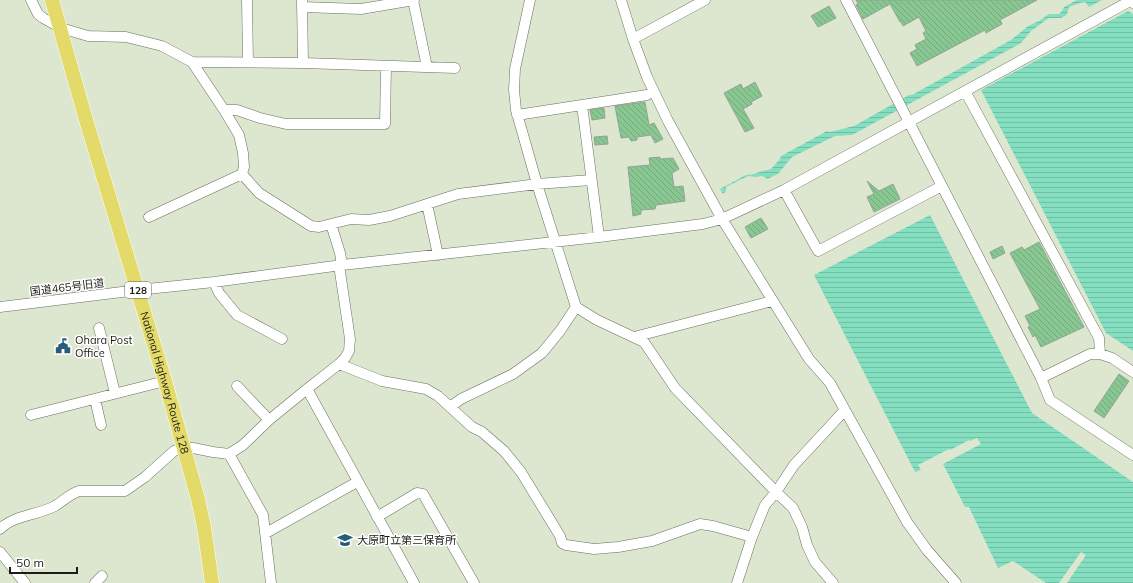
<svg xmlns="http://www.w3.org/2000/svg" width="1133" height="583" viewBox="0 0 1133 583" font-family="Mulish,'Noto Sans JP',sans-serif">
  <defs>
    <pattern id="water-rules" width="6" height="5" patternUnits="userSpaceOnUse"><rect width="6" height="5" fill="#84dfc1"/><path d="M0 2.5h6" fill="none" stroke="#71bfa5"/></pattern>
    <pattern id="building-back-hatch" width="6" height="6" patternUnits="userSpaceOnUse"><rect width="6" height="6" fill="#88c692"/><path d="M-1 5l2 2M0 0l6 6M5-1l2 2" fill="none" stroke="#75aa7d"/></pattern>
  </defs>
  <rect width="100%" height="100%" fill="#dde7d0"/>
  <path fill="url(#water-rules)" d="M1077,0h25l-13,7 -4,-5 -5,1 -11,4 -2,7 -2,2 -4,2h-12l-18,13 -10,12 -169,92 -17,1 -43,21 -14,17 -11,5 -2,-2 -4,-1 -5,1 -8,-1 -22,11v4l-3,3 -3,-5 26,-14 8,-1 5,-2 12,-3 9,-10 1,-3 46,-25 3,1 24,-6 55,-31h3l99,-55 17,-14 11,-5 10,-7h10l3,-3 2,-4z
    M1128,11l5,3v337l-27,-18 -125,-243z
    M930,215l102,198 101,69v101h-66l19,-28 -5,-3 -22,31h-13l-33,-22 -15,7 -29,-61h-4l-22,-43 38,-20 -4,-6 -7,3 -1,-1 -19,10 -1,-1 -31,16 3,5 -6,2 -101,-197z"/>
  <path fill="url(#building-back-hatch)" stroke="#91a594" d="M856,0h181l-37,20 2,4 -16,9 -1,-3 -68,36 -7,-13 7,-4 -2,-4 11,-6 -3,-6 3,-2 -7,-14 -16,9 -2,-4h-1l-10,-18 -27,15 -7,-14 2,-1z
    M829,6l7,12 -18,9 -7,-11z
    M755,82l7,14 -11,6 1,2 -9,5 11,19 -9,4 -21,-39 17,-9 2,5z
    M645,102l4,23 5,-2 9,16 -8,4 -4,-8 -14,2v3l-6,1 -2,-4 -8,1 -6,-32z
    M604,108l1,10 -13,2 -2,-10z
    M607,136l1,8 -13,1 -1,-8z
    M660,157v2l13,-1 6,11 -7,4 2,14 9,-1 2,15 -29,4 -1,4 -14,1v4l-8,2 -5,-49 22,-2 -1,-7z
    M867,181l12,10 14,-7 7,15 -26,13 -7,-15 7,-3z
    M761,218l7,11 -17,9 -6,-11z
    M1039,242l45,85 -43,20 -6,-12 -2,2 -5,-10 2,-1 -5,-10 15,-7 -30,-56 12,-6 2,3z
    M1002,246l3,7 -12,6 -3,-7z
    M1119,374l10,7 -25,37 -10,-7z"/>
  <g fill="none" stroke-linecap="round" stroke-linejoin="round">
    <g stroke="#67705c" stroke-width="11">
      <path id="minor" d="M31,0l7,14 5,4 18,10 27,8 38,1 36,9 30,16 32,48 15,25 4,18 1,14 -2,7 17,19 52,33 8,1 32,-8 18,1 21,-4 68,-22 79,-10 54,-4
        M247,0l1,62
        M413,0l14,67
        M530,0l-15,69 -1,21 2,20 21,74 39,123 21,13 47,22 31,46 101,104 17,16 9,19 5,18 8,17 18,21
        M621,0l12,39 14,38 21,44 54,98 87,140 21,24 77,139 20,28 29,33
        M846,0l195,378 9,22 83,55
        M302,1l1,62
        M302,7l59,2 53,-9
        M633,39l72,-39
        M192,62l111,1 152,5
        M965,91l134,247 1,16
        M582,105l17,132
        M224,110h13l23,8 26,6h99l1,-58
        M517,115l130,-20
        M784,190l34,61 124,-65
        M427,204l11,51
        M149,217l93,-43
        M331,224l9,29 2,12
        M214,282l5,11 18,22 45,24
        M0,307l138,-17 76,-8 128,-17 257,-28 104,-13 19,-5 62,-29 346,-189 3,2
        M99,328l16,65
        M634,337l138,-36
        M339,364l43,17 44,8 12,7 34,31 10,5 22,19 17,21 39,64 2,7 4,2 28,4 24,-2 34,-6 48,-17 13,2 39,11
        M1041,378l49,-24h10l12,4 21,14
        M237,386l32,34
        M307,389l107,194
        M95,399l6,26
        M450,407l11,-8 52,-25 29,-21 18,-22 16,-24
        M31,415l134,-34
        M229,454l34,61 8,68
        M377,517l40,-24 6,1 51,89
        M0,529c14,-14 38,-14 55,-23 8,-5 15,-12 24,-15h46l20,-14 29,-26 9,-3h10l20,4 16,2 14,-9 26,-25 38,-31 32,-25 6,-6 4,-7 1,-12 -11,-74
        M266,533l91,-51
        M0,552l25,31
        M95,583l7,-7
        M737,583l15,-46 13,-32 11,-13 18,-27 51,-55"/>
    </g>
    <g stroke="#fff" stroke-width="15">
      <g id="highway">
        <path id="s1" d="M52,0l34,120 79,261 33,118 6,28 8,56"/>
      </g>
    </g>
    <use href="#minor" stroke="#fff" stroke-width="10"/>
    <use href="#highway" stroke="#e3da69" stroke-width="14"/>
  </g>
  <defs>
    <g id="civic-bare" transform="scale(1.2)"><path d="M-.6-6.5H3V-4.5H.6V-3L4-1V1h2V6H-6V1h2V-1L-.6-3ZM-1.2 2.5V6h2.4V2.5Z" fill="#295c79" stroke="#fff" stroke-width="2.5" paint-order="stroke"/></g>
    <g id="school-bare" transform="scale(1.2)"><path d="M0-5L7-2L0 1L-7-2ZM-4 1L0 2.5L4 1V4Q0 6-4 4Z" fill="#295c79" stroke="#fff" stroke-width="2.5" paint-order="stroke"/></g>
  </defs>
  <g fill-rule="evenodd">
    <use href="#civic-bare" x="63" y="346"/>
    <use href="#school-bare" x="345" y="540"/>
  </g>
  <g text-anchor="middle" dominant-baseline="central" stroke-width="3" stroke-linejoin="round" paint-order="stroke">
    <rect fill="#fff" stroke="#5f615b" stroke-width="1" x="125" y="282" width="26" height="16" rx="3"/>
    <g font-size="10" font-weight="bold" fill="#1a1d15">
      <text x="138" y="290">128</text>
    </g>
    <g font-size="11" fill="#1a1d15" stroke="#fff">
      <text transform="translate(67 287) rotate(-7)">国道465号旧道</text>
      <text stroke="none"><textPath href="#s1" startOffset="399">National Highway Route 128</textPath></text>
    </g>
    <g font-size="11" fill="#1a1d15" stroke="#fff" text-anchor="start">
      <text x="75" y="340">Ohara Post<tspan x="75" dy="13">Office</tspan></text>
      <text x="357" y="540">大原町立第三保育所</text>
    </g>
  </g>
  <path d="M10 567v6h67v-6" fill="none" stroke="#1a1d15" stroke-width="2"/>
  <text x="16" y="567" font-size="12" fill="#1a1d15" stroke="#ffffff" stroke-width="3" paint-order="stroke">50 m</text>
</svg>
